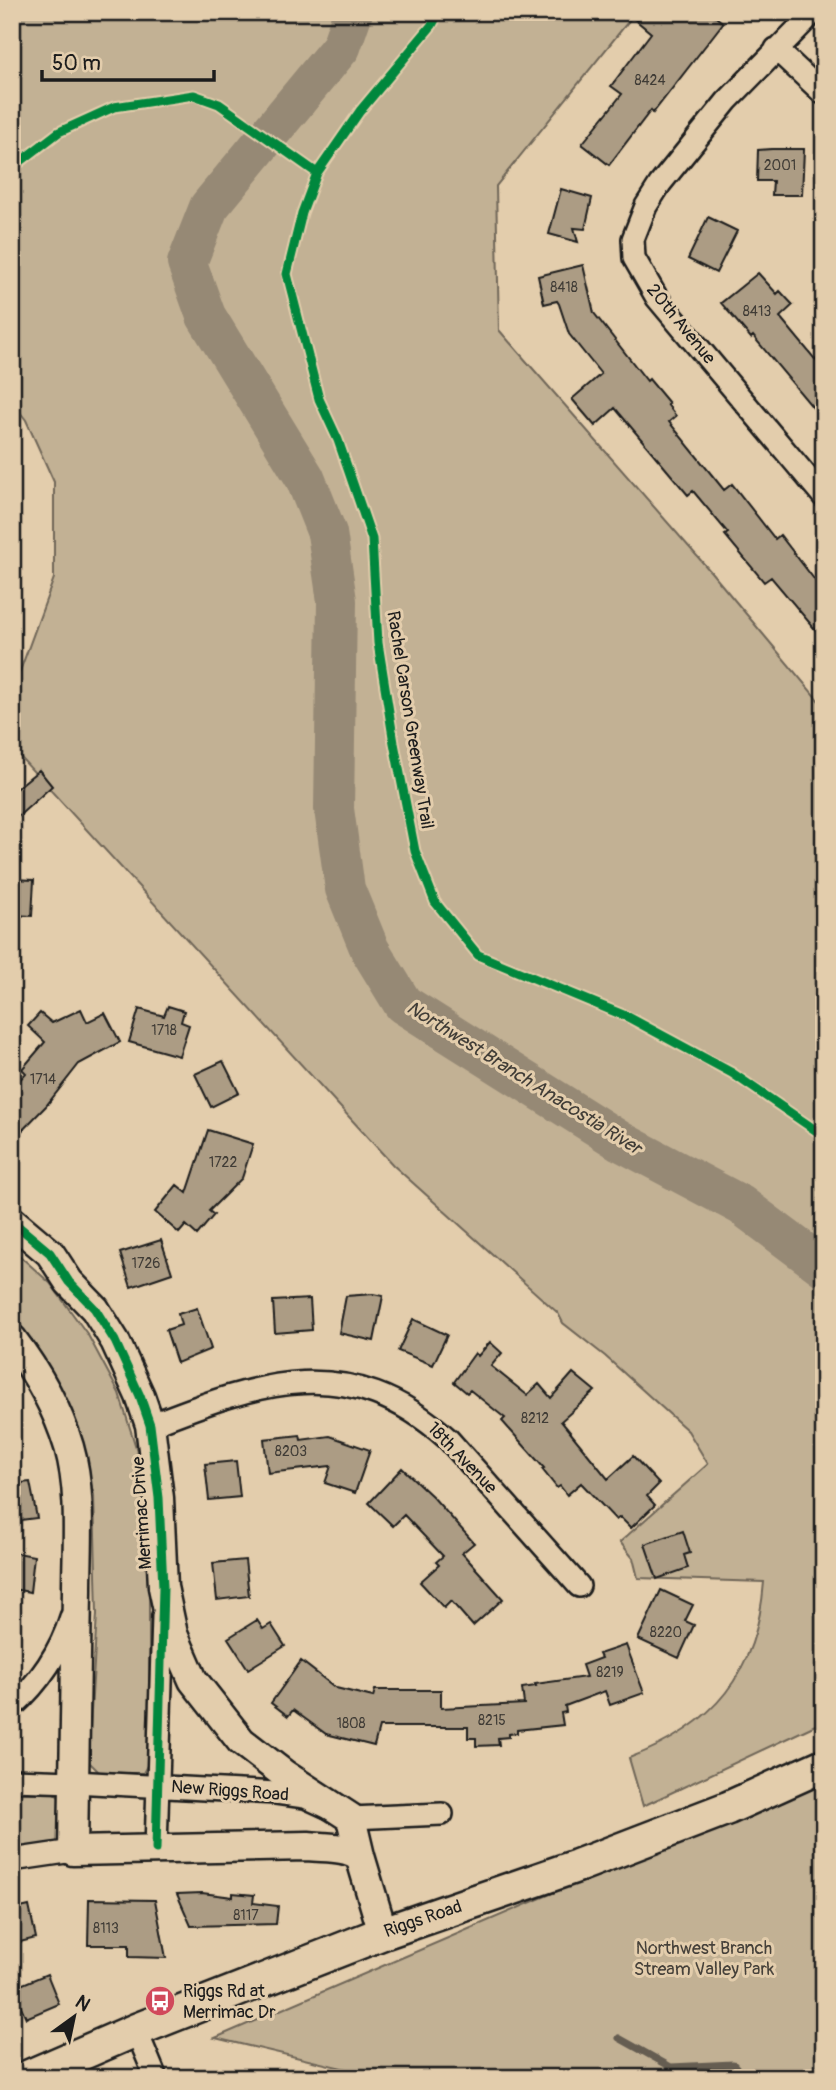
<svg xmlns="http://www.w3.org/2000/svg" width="836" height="2090" viewBox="0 0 836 2090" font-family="Pangolin,sans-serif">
  <rect width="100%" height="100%" fill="#e3cdac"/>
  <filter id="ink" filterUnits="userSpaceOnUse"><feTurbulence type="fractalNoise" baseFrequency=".0143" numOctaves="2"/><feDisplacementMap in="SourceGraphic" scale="14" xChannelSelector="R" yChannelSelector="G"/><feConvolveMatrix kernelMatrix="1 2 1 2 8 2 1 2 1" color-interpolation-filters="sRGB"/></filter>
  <g filter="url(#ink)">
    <path fill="#c2b194" stroke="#6f6658" stroke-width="2" d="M12,12h624l-140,174 3,144 212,242 113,135v1014l-181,85 -14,-48c85,-32 128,-84 135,-176l-126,-4 -5,-20 -13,-16 88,-78 -20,-33 -83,-75 -42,-33 -5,-10 -165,-148 -381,-417v-55l42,-115v-96l-28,-62 -14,-18z
      M12,1249l38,34 38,52 31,58 19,61 11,105v203l-6,11h-43l-12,-12 9,-147 -3,-119 -25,-89 -42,-66 -15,-17z
      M824,1774v304h-440l-169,-40 524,-225z
      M12,1793h42l12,10 1,27 -10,14 -45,8z"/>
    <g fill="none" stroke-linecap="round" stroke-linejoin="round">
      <path stroke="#655d51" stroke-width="7" d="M619,2038l52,29 62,-3 13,14"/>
      <path stroke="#968975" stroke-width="40" d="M353,12l-12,35 -132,160 -22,56 19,53 99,162 22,55 10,68 -3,208 11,80 25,61 33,54 217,137 121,64 83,62"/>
    </g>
    <path fill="#ac9c84" stroke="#1c1c1c" stroke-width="2" d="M626,12h84l13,11 -70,90 -2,-3 -42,55 -27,-21 40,-50 -11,-8 40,-53z
      M772,149h32l-2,46h-30l1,-14h-16l1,-31z
      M561,189l31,9 -7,31 -11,-1 4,14 -29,-8z
      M708,217l29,14 -21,42 -28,-14z
      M583,265l11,48 53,68 2,-2 20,24 -2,1 9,12 -7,6 55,68 8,-6 43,55 5,-4 44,57v48l-53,-63 -7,5 -39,-47 3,-2 -35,-42 -5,4 -73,-87 -20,18 -23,-27 29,-25 -32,-40 -10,-30 -2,-3 -13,3 -6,-28z
      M758,273l19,21 3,-3 13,14 -13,12 44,53v51l-71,-85 -2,2 -30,-35z
      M39,770l13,16 -40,36v-30z
      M12,879l22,1 -2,36 -20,-1z
      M168,1006l16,5 -3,11 8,3 -10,31 -50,-14 10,-33 25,7z
      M81,1009l6,13 18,-9 15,29 -41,22 -33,42 -34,35v-53l14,-15 -4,-4 23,-27 -17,-16 12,-13 12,10z
      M223,1061l16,32 -28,14 -16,-33z
      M208,1130l45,14 -11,34 -33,33 5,4 -17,20 -11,-10 -7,8 -24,-21 22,-27 10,8z
      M161,1240l11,33 -41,14 -11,-34z
      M373,1294l10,2 -9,45 -35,-8 7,-37z
      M310,1299l2,31 -37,3 -2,-32z
      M197,1308l14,41 -34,14 -11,-33 15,-5 -3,-11z
      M413,1319l34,16 -14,30 -35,-14z
      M490,1342l12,11 -11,13 36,29 12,-11 12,14 22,-25 22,18 -34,30 47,58 25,-23 26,28 -12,12 8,9 -24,23 -11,-11 -4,3 -35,-37 -14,12 -7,-9 -3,2 -15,-19 2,-1 -42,-47 3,-3 -35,-28 -3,3 -13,-11 21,-29 3,3z
      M300,1435l1,5 29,-4 40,14 -15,43 -30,-10 6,-17 -63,7 -4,-34z
      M236,1461l4,36 -31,3 -4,-36z
      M402,1468l31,29 41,46 -12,10 41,46 -30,27 -22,-25 -7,7 -24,-26 19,-17 -3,-3 7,-6 -39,-41 -11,11 -24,-23z
      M30,1482l7,36 -25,3v-37z
      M683,1531l7,22 -6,2 4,13 -31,11 -12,-35z
      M12,1552l22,4 -4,36 -18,-3z
      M245,1560l4,36 -32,4 -4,-37z
      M661,1590l32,15 -8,16 9,4 -15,33 -41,-19z
      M257,1620l6,9 8,-5 14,22 -37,23 -20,-31z
      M626,1645l18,48 -34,12 -5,-14 -40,15 1,6 -5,1 2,12 -46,5v3l-8,1v3l-11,1 1,7 -23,1v-8h-8v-11h-89l-5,19 -48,-12 -33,-24 -5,6 -17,-13 30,-42 35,27 37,9 2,-7h66v18l83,-4 -2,-16 14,-2 -1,-2 51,-7 -4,-12 19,-7 -2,-4z
      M202,1893l31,4v-4l21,2 -1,8 25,3 -2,18 -85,2 -14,-32z
      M89,1899l66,1 11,58 -37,-1v-12h-41z
      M29,1906l7,32 -24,6v-34z
      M47,1974l12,30 -33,14 -13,-30z"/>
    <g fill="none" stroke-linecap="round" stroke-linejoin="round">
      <g stroke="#1c1c1c" stroke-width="26">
        <path id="minor" d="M814,12l-87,89 -67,83 -14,22 -13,33 1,19 23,40 167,199
          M776,49l48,45
          M150,1425c110,-43 199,-75 298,14l131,147
          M12,1707c27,-24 49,-56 59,-90
          M12,1780l62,2 202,11 29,4 46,21 91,-4
          M156,1849l7,-233
          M12,1860l61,-9
          M136,2030l20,48"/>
      </g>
      <g stroke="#1c1c1c" stroke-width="33">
        <path id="tertiary" d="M12,1221l38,32 19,29 26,27 20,32 25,55 10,29 9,73 4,89 10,47 20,46 48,61 44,34 66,43 9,38 23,77
          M12,1339c25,33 45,68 57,108 13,45 8,97 8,143 -1,87 -3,174 -4,261l235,-5c18,2 37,0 52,10"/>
      </g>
      <g stroke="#1c1c1c" stroke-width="37">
        <path id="secondary" d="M25,2078l111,-48 247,-97 194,-67 151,-58 96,-43"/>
      </g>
      <use href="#minor" stroke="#e3cdac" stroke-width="21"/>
      <use href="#tertiary" stroke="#e3cdac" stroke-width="28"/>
      <use href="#secondary" stroke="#e3cdac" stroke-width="32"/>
      <g stroke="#e3cdac" stroke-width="13">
        <path id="cycleway" d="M439,12l-7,13 -72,86 -43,62 -15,40 -15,61 32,125 19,41 34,99 6,104 16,100 21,108 20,51 43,53 150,62 104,56 92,63
          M12,168l47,-36 55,-25 80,-12 25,9 98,69
          M12,1221l38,32 19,29 26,27 20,32 25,55 10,29 9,73 4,89 -7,262"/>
      </g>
      <use href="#cycleway" stroke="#00873e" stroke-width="9"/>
    </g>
  </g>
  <defs>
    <g id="bus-disc" transform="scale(1.575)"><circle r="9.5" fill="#d1495b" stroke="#e3cdac"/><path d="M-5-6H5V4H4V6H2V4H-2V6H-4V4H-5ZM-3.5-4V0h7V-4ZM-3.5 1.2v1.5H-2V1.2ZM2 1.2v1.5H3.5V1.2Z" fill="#fff"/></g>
  </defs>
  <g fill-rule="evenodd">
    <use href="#bus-disc" x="160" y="2001"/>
  </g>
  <g text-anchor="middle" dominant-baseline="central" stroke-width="6" stroke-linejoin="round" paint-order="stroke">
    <g font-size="14" fill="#403c36">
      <text x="650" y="80">8424</text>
      <text x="780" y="165">2001</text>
      <text x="564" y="287">8418</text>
      <text x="757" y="311">8413</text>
      <text x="164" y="1030">1718</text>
      <text x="43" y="1079">1714</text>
      <text x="223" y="1162">1722</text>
      <text x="146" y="1263">1726</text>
      <text x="535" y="1418">8212</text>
      <text x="291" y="1451">8203</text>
      <text x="666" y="1632">8220</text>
      <text x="610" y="1672">8219</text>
      <text x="492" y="1720">8215</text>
      <text x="351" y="1723">1808</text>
      <text x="246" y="1915">8117</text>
      <text x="106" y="1928">8113</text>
    </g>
    <g font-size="18" fill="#1c1c1c" stroke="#e3cdac">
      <text transform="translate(681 324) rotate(51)">20th Avenue</text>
      <text transform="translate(410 720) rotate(81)">Rachel Carson Greenway Trail</text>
      <text transform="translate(462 1458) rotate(46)">18th Avenue</text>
      <text transform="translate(142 1513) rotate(-94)">Merrimac Drive</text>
      <text transform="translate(230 1791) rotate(4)">New Riggs Road</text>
      <text transform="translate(423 1919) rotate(-19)">Riggs Road</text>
    </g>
    <g font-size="18" fill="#46413a" stroke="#e3cdac">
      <text x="704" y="1948">Northwest Branch<tspan x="704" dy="21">Stream Valley Park</tspan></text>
    </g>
    <g font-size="18" fill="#1c1c1c" stroke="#e3cdac" text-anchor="start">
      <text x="183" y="1991">Riggs Rd at<tspan x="183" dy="21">Merrimac Dr</tspan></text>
    </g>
    <g font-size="19" font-style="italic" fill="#413d37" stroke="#e3cdac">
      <text transform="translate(524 1078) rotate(32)">Northwest Branch Anacostia River</text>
    </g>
  </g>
  <rect width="836" height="2090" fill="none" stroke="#e3cdac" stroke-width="42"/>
  <rect x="21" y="21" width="794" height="2048" fill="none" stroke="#1c1c1c" stroke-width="2.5" filter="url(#ink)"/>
  <g transform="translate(74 2017) rotate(33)" stroke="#e3cdac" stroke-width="5" paint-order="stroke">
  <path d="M0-5L12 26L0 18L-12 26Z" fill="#1c1c1c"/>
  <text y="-10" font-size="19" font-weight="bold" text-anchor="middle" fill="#1c1c1c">N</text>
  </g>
  <path d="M42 70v10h172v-10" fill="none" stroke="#1c1c1c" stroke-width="3.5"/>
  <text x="52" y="70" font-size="21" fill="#1c1c1c" stroke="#e3cdac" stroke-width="5" paint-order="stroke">50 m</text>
</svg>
